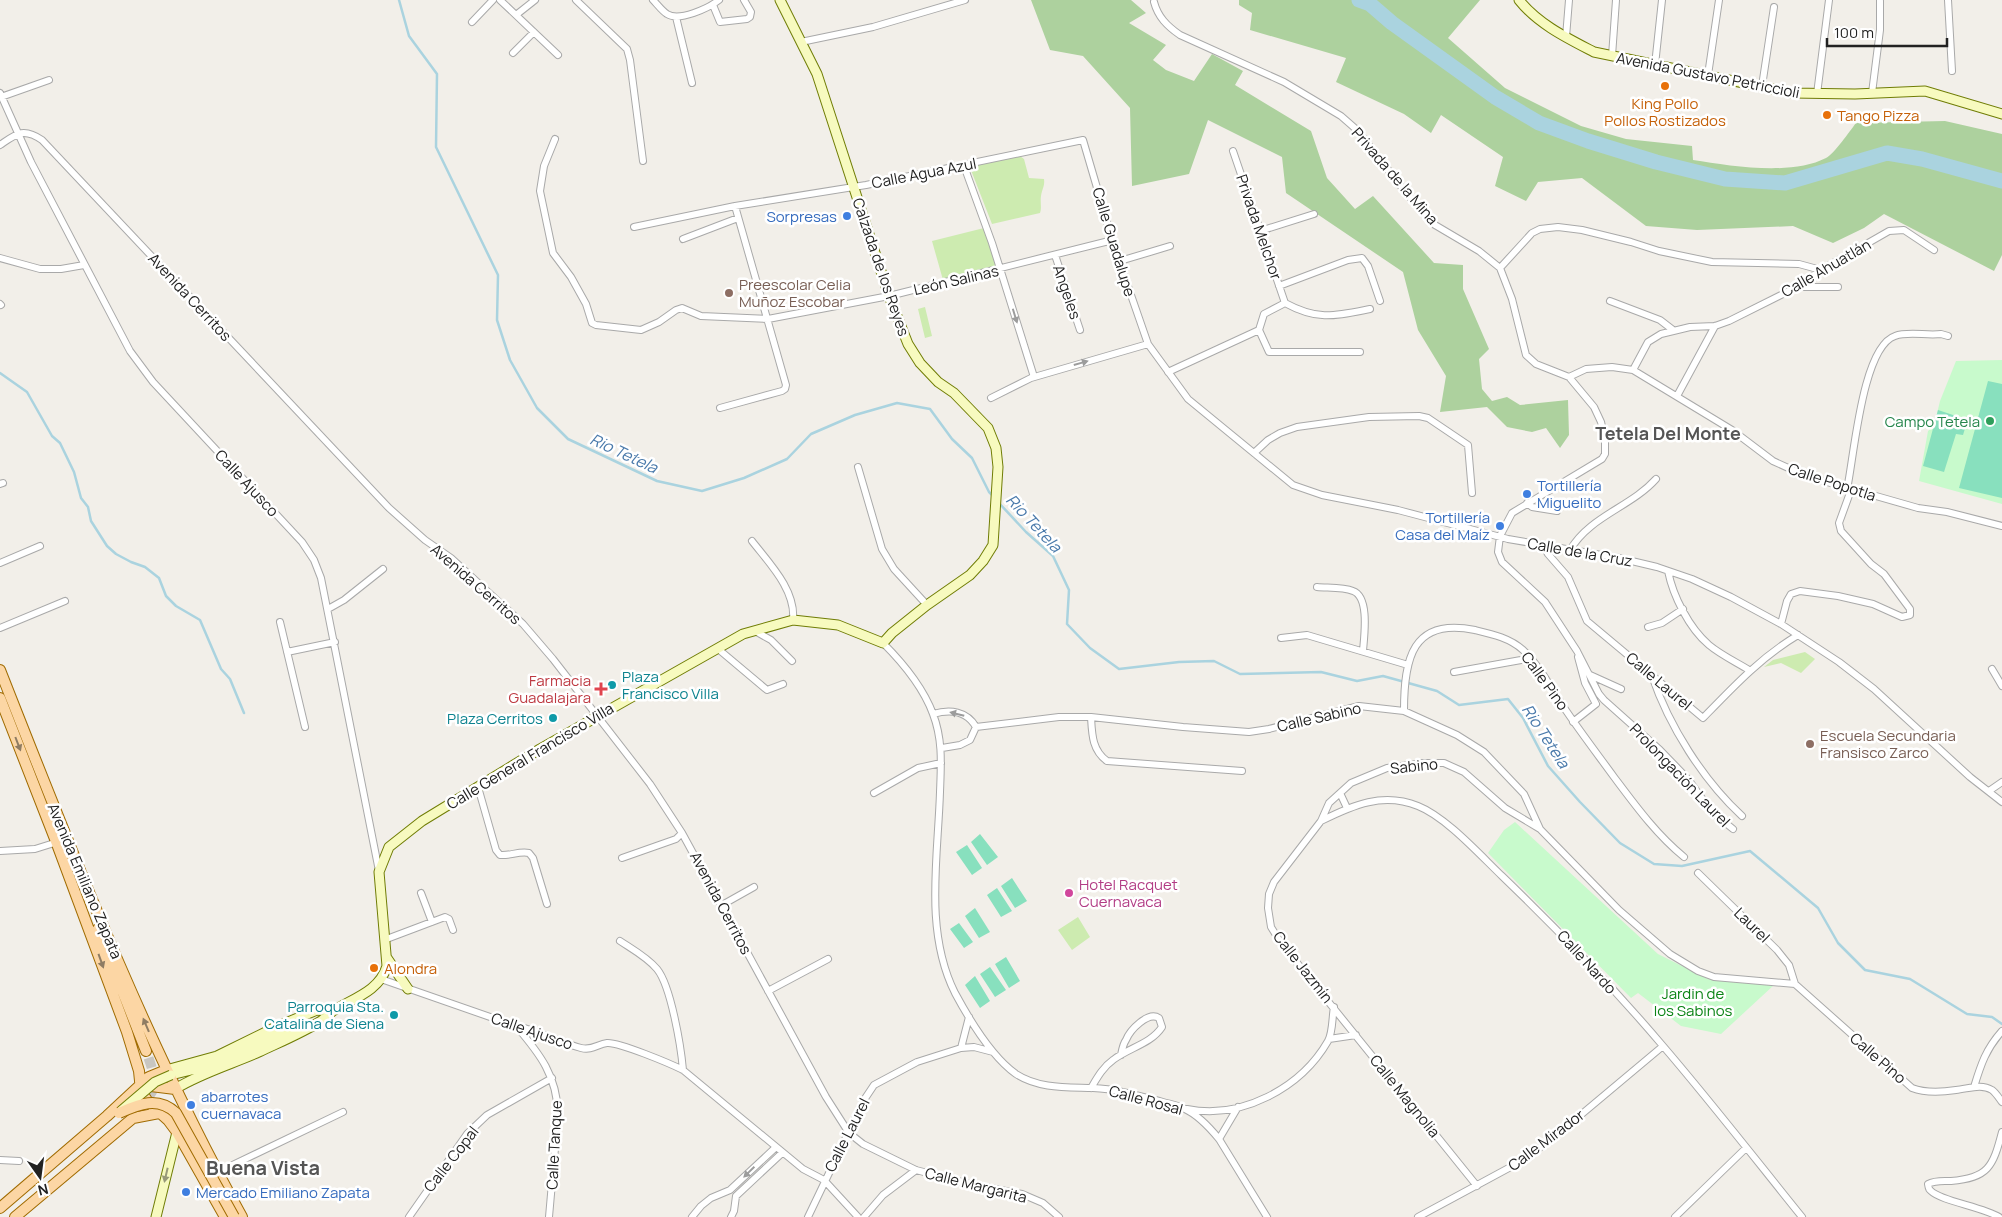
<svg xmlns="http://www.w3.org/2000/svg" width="2002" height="1217" viewBox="0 0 2002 1217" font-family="Manrope,sans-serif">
  <rect width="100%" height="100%" fill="#f2efe9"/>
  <path fill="#cdebb0" d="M1017,154l7,5 5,19 15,1c1,7 -2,10 -3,17 -1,7 1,11 -1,17l-48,11 -23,-59z
    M984,228l12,39 -53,13 -11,-39z
    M925,307l7,29 -7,2 -7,-29z
    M1805,652l10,7 -14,14 -20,-10 -17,4 9,-7z
    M1078,917l12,20 -18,13 -14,-20z"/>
  <path fill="#add19e" d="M1031,0h100l15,13 -17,10 37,22 -13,15 13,10 28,11 18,-27 31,17 -8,14 76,46 16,47 28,31 18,-13 61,67 29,2v24l26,60 -10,10 3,30 10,12 15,-4 13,8 48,-5 1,35 -9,13 -14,-20 -14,4 -25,-5 -20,-20 -47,5 6,-36 -28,-46 -15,-58 -117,-79 -4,-36 -74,-37 -19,54 -57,12 -2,-78 -47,-52 -33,-6z
    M1239,0h241l-32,38 57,50 76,38 45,13 66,7 1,14c38,6 98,16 133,-2 9,-5 23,-26 30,-35l89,-2 57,13v121l-8,16 -110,-57 -20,14 -31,15 -40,-17 -96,4 -51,-4 -64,-48 -44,4 -12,19 -31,-15 8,-29 -62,-42 -10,18 -27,-19 -68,-32 10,-24 -96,-28 2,-17 -13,-8z"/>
  <path fill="#c8facc" d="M2002,360v144l-83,-23 9,-50 6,-5 6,-25 16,-40z
    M1515,822l143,132 50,25 66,6 -53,49 -40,-8 -43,-33 -7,5 -143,-145 16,-23z"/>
  <path fill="#88e0be" d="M1988,381l14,3v114l-43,-10z
    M1938,410l24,8 5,4 -4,13 -7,-1 -12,38 -21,-6z
    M980,834l18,23 -11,8 -16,-23z
    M967,845l15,23 -10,7 -16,-23z
    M1012,878l15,23 -12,7 -14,-22z
    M997,888l15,23 -11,6 -14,-22z
    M975,908l15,24 -11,6 -14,-22z
    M959,923l14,19 -9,6 -14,-19z
    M1006,957l14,24 -11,7 -14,-24z
    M990,967l16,23 -11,7 -15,-23z
    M975,976l15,25 -10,7 -15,-23z"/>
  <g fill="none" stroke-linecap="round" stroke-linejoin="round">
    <path stroke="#aad3df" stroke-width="2.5" d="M399,0l10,36 28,38 -1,73 62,128 -1,45 13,40 27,48 31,31 89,42 45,10 42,-13 43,-19 24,-25 44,-19 42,-12 33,6 22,30 20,19 17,34 5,5
      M0,373l27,19 25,44 8,7 14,29 7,26 7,9 3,14 16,25 9,8 15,8 14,5 14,11 7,18 10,10 24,14 21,49 9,10 14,34
      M999,503l27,29 27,24 16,34 -2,34 23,24 29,21 60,-7 35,-1 26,13 81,-2 36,9 26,-5 54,15 22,14 49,-6 15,19 25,48 32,36 40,41 34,21 28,2 68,-15 68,57 20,35 27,27 45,9 57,35 25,3 10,7"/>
    <path stroke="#aad3df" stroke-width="15" d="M1359,0l11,4 22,19 103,74 44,26 49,18 68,21 69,17 60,4 102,-30 35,6 80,22"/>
    <path stroke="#c8c6c1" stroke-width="10" stroke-dasharray="10 5" stroke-linecap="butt" d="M127,1116c31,-25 33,-27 19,-65"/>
    <g stroke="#a9a9a9" stroke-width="8">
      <path id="street" d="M500,0l58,55
        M576,0l51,49 3,11 13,101
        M653,0c4,4 9,11 14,14 12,8 42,-6 52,-14
        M1948,0l4,71
        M1154,2c4,15 13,24 26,33l104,47 57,34 16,14 50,64 28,31 44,26 21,17 12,31 14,56 10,9 33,13 25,30 7,15 4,17v15l-3,5 -90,54 -12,23 -2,16 4,10 43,40 32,49 22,43 5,6 56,50 28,29 24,33 21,17
        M713,5l7,17 27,-3 3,-2 1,-5 -7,-12
        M516,15l19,-15
        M676,17l16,66
        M472,22l21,-22
        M1566,37l3,-37
        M801,42l72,-15 92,-27
        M513,53l21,-21
        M1612,56l4,-56
        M1655,65l7,-65
        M1708,75l11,-75
        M1762,86l12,-79
        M0,93l31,69 99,189 23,31 149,160 12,18 7,18 58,293
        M1872,93l8,-63v-29
        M1817,94l12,-94
        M1,97l48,-17
        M555,139l-11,27 -4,25 13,62 18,24 15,27 6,19 4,2 45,5 18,-8 17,-12 6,-2 19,8 67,3 121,-23 224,-56
        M0,145c16,-11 23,-18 42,-5l347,368 36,32 26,18 72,66 30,35 97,125 32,49 144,264 23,36 14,11 53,26 54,14 52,10 21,9 16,14
        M1233,151l52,152
        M964,166l28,77 42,134
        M634,227l101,-21 131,-21 217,-45 32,109 33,95 40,55 105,86 29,10 76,15 110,29 111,19 38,9 35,12 39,18 50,27 58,38 35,27 96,88 32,25
        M1260,231l54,-17
        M683,239l55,-21
        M1055,255l25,75
        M0,258l40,11h21l23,-4
        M1120,261l50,-15
        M1500,268l32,-35 8,-4 18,-2 24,3 49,12 28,9 53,11 87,2 22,6
        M1279,286l69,-26 14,-2 6,8 12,35
        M1797,287h41
        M1610,301l50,19 13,10
        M1285,303c33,18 50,13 85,6
        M0,304l1,1
        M1259,330l10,22h91
        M1633,370l15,-28 13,-8 29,-7 25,-1 14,-5 68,-34 24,-17 68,-39 15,-1 30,20
        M1168,372l91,-42 5,-16 21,-11
        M1569,377l17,-8 26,-2 21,3 99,60 41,31 33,15 112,32 29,4 55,14
        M1677,396l38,-70
        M991,398l40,-20 117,-34
        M720,408l62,-17 3,-2 1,-4 -51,-179
        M1254,453l14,-13 12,-7 17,-6 72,-10 50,-1 9,2 40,27 4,48
        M858,467l24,82 12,20 33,36
        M0,484l3,-1
        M1847,489c7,-31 15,-142 48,-153 13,-5 32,0 46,-2l7,2
        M1527,503l5,4 25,4
        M752,541c17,22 44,49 41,79
        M1543,545l5,9 20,23 19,44 116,97c30,-31 58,-61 95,-83
        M1570,550c20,-34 61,-43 86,-71
        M0,563l40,-17
        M1668,571c5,25 21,57 41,74 12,10 27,17 40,25
        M1317,587c11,1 26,0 36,4 17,6 11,46 10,60
        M328,609l16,-9 39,-31
        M280,622l25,105
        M1781,624l6,-23 4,-7 9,-3 38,5 35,8 29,13 8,-2v-6l-26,-35 -13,-10 -30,-33 -2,-8 12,-33
        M1648,627l14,-4 21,-14
        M0,628l65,-27
        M755,631l16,9 21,21
        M1281,638l26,-3 101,30
        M883,643c20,20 40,44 50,71 10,26 8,51 7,78 -2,66 -16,139 15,201 14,26 37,64 61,81 23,15 52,13 77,14 24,1 47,8 70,14 7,2 16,3 22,7 13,6 25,19 34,30l48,78
        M717,648l50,42 16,-6
        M287,652l48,-10
        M1992,669l10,17
        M1454,672l67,-12 9,-4
        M1590,675l31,14
        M1652,676c17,50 51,104 90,140
        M1404,711c0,-52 8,-94 71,-81 17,4 35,8 48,20 18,17 30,42 44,62 15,22 31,43 47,65 21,28 42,57 70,80
        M933,714c17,-5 34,-3 43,13l-6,13 -10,5 -18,3
        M1091,717c1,17 1,33 16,44l135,10
        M1573,722l23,-18 -11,-21 -7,-26
        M976,727l83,-10h32l92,10 66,5 20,-3 90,-23 45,5 53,24 27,17 40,42 16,35 79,81 51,44 28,17 16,6 81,7
        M478,787l18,63 4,5c10,1 19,-4 29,-2l4,5 14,46
        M1989,791l13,-9
        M874,793l44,-25 23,-5
        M1340,793l7,15
        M1321,821c32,-16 62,-29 97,-15 28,11 62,49 84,70 56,54 111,111 161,170 48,56 93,114 139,171
        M0,851l35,-2 32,-10
        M622,858l54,-19 6,-6
        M1698,873l79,77 12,15 6,19 117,104c13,5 31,4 44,2 12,-1 25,-7 36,0 4,3 7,8 10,12
        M421,893l11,29
        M722,905l32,-18
        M384,940l61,-23 4,2 4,11
        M620,941c12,8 27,16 37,28 14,17 24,78 26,101
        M381,979l135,47c23,5 43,16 65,22 11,3 17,-4 26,-5 12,-1 64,21 76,27l120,99 21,11 34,37
        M768,991l60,-32
        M516,1026c24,28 41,50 42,88l-9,103
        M1329,1039l27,-4
        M961,1048l8,-31
        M1974,1087c7,-23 12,-38 28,-56
        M1091,1088c6,-10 12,-21 22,-28 15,-12 38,-16 49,-33l-3,-9c-11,-7 -29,12 -33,22 -3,4 -4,10 -5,15
        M1187,1109c54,11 114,-21 141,-68 5,-9 4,-24 6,-34
        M1219,1139l19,-32
        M0,1160l19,1
        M218,1172l125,-60
        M1477,1186l-196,-243 -10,-16 -3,-19 1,-14 5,-12 47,-61 8,-18 22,-20 36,-15 36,-5h21l20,9 41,36 35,21
        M409,1217l58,-83 20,-19 65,-37
        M692,1217l9,-11 10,-8 19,-8 45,-42
        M731,1217l3,-6 2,-15 46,-43
        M808,1217l56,-117 10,-15 43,-23 44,-14 13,-1 19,5
        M864,1217l19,-22 33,-25
        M1418,1217l100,-54 34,-24 111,-93
        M1675,1217l71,-69
        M1999,1217c-16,-10 -58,-16 -68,-26 -3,-2 -2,-3 -3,-7 7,-4 15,-3 23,-3 37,-3 42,-14 51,-49"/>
    </g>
    <g stroke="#707d05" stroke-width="11">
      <path id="secondary" d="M1519,0c19,24 48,38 75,52l198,41 63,1 70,-3 77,23
        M387,958l21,31
        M166,1070l51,-14 59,-29 41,-17 16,1
        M171,1075l41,-10 84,-38
        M175,1089c26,-16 57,-25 84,-37 21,-10 43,-19 62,-31 5,-3 9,-9 15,-12 19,-11 44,-19 51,-43l-8,-94 10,-25 33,-26 118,-72 203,-115 50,-14 45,5 45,18 9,-10 35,-28 43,-30 13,-14 10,-16 5,-78 -2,-19 -8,-20 -34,-35 -16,-11 -18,-19 -12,-19 -19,-48 -72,-222 -37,-74
        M156,1217l21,-85"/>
    </g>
    <g stroke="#a06b00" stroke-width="12">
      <path id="primary" d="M0,670c73,185 145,372 242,547
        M0,698l57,146 70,188 12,39 2,20 7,11 20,18 9,12 48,85
        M98,929l48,122
        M143,1085l32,4
        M0,1208l107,-92 42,-39 17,-7
        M15,1217l118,-99 26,-5"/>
    </g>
    <use href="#street" stroke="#fff" stroke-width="6"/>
    <use href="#secondary" stroke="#f7fabf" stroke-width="9"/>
    <use href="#primary" stroke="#fcd6a4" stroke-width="10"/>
    <g stroke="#707d05" stroke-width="11" stroke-linecap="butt">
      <path id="secondary-bridge" d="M121,1111l34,-29 16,-7"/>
    </g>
    <g stroke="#a06b00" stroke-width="12" stroke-linecap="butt">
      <path id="primary-bridge" d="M119,1113c20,-9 39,-17 57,0l58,104"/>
    </g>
    <use href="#secondary-bridge" stroke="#f7fabf" stroke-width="9"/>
    <use href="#primary-bridge" stroke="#fcd6a4" stroke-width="10"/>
  </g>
  <defs><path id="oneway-solid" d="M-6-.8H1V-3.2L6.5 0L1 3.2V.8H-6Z" transform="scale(1.25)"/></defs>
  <g fill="#9c9c9c">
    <use href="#oneway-solid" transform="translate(1015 316) rotate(73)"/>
    <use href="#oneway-solid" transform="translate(1081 363) rotate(-16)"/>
    <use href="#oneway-solid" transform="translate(957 714) rotate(-166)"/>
    <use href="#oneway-solid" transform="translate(749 1172) rotate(136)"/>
  </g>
  <g fill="#8f7c63">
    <use href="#oneway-solid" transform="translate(18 744) rotate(69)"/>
    <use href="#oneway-solid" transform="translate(101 961) rotate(70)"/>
    <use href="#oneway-solid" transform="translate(146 1025) rotate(-113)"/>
  </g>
  <use fill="#979978" href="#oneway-solid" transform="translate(166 1175) rotate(103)"/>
  <g fill="#e8710a" stroke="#fff" stroke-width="2">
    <circle cx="1665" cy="86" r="5"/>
    <circle cx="1827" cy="115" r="5"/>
    <circle cx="374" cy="968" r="5"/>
  </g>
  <g fill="#3f7fe0" stroke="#fff" stroke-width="2">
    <circle cx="847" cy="216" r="5"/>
    <circle cx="1527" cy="494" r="5"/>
    <circle cx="1500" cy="526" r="5"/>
    <circle cx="191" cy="1105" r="5"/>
    <circle cx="186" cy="1192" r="5"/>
  </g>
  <g fill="#8d6e63" stroke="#fff" stroke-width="2">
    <circle cx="729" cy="293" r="5"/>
    <circle cx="1810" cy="744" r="5"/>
  </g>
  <circle fill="#2e9e5b" stroke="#fff" stroke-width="2" cx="1990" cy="421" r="5"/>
  <g fill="#0f9aa8" stroke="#fff" stroke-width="2">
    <circle cx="612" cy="685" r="5"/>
    <circle cx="553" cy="718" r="5"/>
    <circle cx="394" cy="1015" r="5"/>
  </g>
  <path fill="#e0444e" stroke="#fff" stroke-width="2" d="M598.5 681.5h5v5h5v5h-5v5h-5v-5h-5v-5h5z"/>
  <circle fill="#d1479c" stroke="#fff" stroke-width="2" cx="1069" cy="893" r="5"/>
  <g text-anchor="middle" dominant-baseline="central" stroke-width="5" stroke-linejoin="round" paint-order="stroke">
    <g font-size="15" fill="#222" stroke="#fff">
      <text transform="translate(1708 75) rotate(11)">Avenida Gustavo Petriccioli</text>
      <text transform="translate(924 173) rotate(-11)">Calle Agua Azul</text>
      <text transform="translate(1395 176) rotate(49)">Privada de la Mina</text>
      <text transform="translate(1259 227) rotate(71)">Privada Melchor</text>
      <text transform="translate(1114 242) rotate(73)">Calle Guadalupe</text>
      <text transform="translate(881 267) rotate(71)">Calzada de los Reyes</text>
      <text transform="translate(1826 268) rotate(-30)">Calle Ahuatlán</text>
      <text transform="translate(956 280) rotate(-13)">León Salinas</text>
      <text transform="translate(1067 292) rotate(71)">Angeles</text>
      <text transform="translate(190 297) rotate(47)">Avenida Cerritos</text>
      <text transform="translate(1832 482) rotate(18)">Calle Popotla</text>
      <text transform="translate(247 483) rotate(47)">Calle Ajusco</text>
      <text transform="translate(1580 552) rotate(10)">Calle de la Cruz</text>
      <text transform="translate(476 584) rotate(41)">Avenida Cerritos</text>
      <text transform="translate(1545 681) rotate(54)">Calle Pino</text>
      <text transform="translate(1659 681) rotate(40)">Calle Laurel</text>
      <text transform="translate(1319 717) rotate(-13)">Calle Sabino</text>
      <text transform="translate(530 756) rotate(-31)">Calle General Francisco Villa</text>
      <text transform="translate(1414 766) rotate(-6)">Sabino</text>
      <text transform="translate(1680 775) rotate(46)">Prolongación Laurel</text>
      <text transform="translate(85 881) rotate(67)">Avenida Emiliano Zapata</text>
      <text transform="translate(721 903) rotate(62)">Avenida Cerritos</text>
      <text transform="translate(1752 925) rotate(44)">Laurel</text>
      <text transform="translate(1587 962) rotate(48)">Calle Nardo</text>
      <text transform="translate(1303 967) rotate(52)">Calle Jazmín</text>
      <text transform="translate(532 1031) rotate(19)">Calle Ajusco</text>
      <text transform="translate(1878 1058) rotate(41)">Calle Pino</text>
      <text transform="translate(1405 1096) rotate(51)">Calle Magnolia</text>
      <text transform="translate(1146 1100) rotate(15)">Calle Rosal</text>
      <text transform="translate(847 1135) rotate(-63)">Calle Laurel</text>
      <text transform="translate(1546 1140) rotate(-37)">Calle Mirador</text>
      <text transform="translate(554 1145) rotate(-87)">Calle Tanque</text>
      <text transform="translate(451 1159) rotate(-52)">Calle Copal</text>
      <text transform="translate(976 1185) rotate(14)">Calle Margarita</text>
    </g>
    <g font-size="15" fill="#c56008" stroke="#fff" text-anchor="start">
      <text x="1665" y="103" text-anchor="middle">King Pollo<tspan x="1665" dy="17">Pollos Rostizados</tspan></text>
      <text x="1837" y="115">Tango Pizza</text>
      <text x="384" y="968">Alondra</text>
    </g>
    <g font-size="15" fill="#366cbe" stroke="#fff" text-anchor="start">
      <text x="837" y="216" text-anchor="end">Sorpresas</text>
      <text x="1537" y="485">Tortillería<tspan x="1537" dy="17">Miguelito</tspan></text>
      <text x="1490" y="517" text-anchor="end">Tortillería<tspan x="1490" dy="17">Casa del Maíz</tspan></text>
      <text x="201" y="1096">abarrotes<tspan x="201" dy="17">cuernavaca</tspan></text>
      <text x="196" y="1192">Mercado Emiliano Zapata</text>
    </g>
    <g font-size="15" fill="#785e54" stroke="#fff" text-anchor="start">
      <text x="739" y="284">Preescolar Celia<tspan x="739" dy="17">Muñoz Escobar</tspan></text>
      <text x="1820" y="735">Escuela Secundaria<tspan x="1820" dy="17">Fransisco Zarco</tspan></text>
    </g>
    <g font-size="15" fill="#27864d" stroke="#fff" text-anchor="end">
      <text x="1980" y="421">Campo Tetela</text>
    </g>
    <g font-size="15" fill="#0d838f" stroke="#fff" text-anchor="end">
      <text x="622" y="676" text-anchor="start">Plaza<tspan x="622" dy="17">Francisco Villa</tspan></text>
      <text x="543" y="718">Plaza Cerritos</text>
      <text x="384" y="1006">Parroquia Sta.<tspan x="384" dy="17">Catalina de Siena</tspan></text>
    </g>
    <g font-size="15" fill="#be3a42" stroke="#fff" text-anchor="end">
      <text x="591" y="680">Farmacia<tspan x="591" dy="17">Guadalajara</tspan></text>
    </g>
    <g font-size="15" fill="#b23c85" stroke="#fff" text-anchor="start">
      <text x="1079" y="884">Hotel Racquet<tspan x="1079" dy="17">Cuernavaca</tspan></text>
    </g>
    <g font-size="15" fill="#0c8416" stroke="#fff">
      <text x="1693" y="993">Jardin de<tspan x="1693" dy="17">los Sabinos</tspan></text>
    </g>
    <g font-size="16" font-style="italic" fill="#4a7aab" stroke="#fff">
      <text transform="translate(624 453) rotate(25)">Rio Tetela</text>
      <text transform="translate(1034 523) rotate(47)">Rio Tetela</text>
      <text transform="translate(1546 736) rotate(57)">Rio Tetela</text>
    </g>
    <g font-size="18" font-weight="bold" fill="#555" stroke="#fff">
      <text x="1668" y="433">Tetela Del Monte</text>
    </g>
    <g font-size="20" font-weight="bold" fill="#555" stroke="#fff">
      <text x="263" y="1167">Buena Vista</text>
    </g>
  </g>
  <g transform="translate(40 1177) rotate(166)" stroke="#ffffff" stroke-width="4" paint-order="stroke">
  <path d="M0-4L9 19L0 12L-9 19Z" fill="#222222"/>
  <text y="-8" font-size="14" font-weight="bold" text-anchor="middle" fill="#222222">N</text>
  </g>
  <path d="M1827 38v8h120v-8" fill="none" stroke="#222222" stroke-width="2.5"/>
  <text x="1834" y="38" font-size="15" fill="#222222" stroke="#ffffff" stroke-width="4" paint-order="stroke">100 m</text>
</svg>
